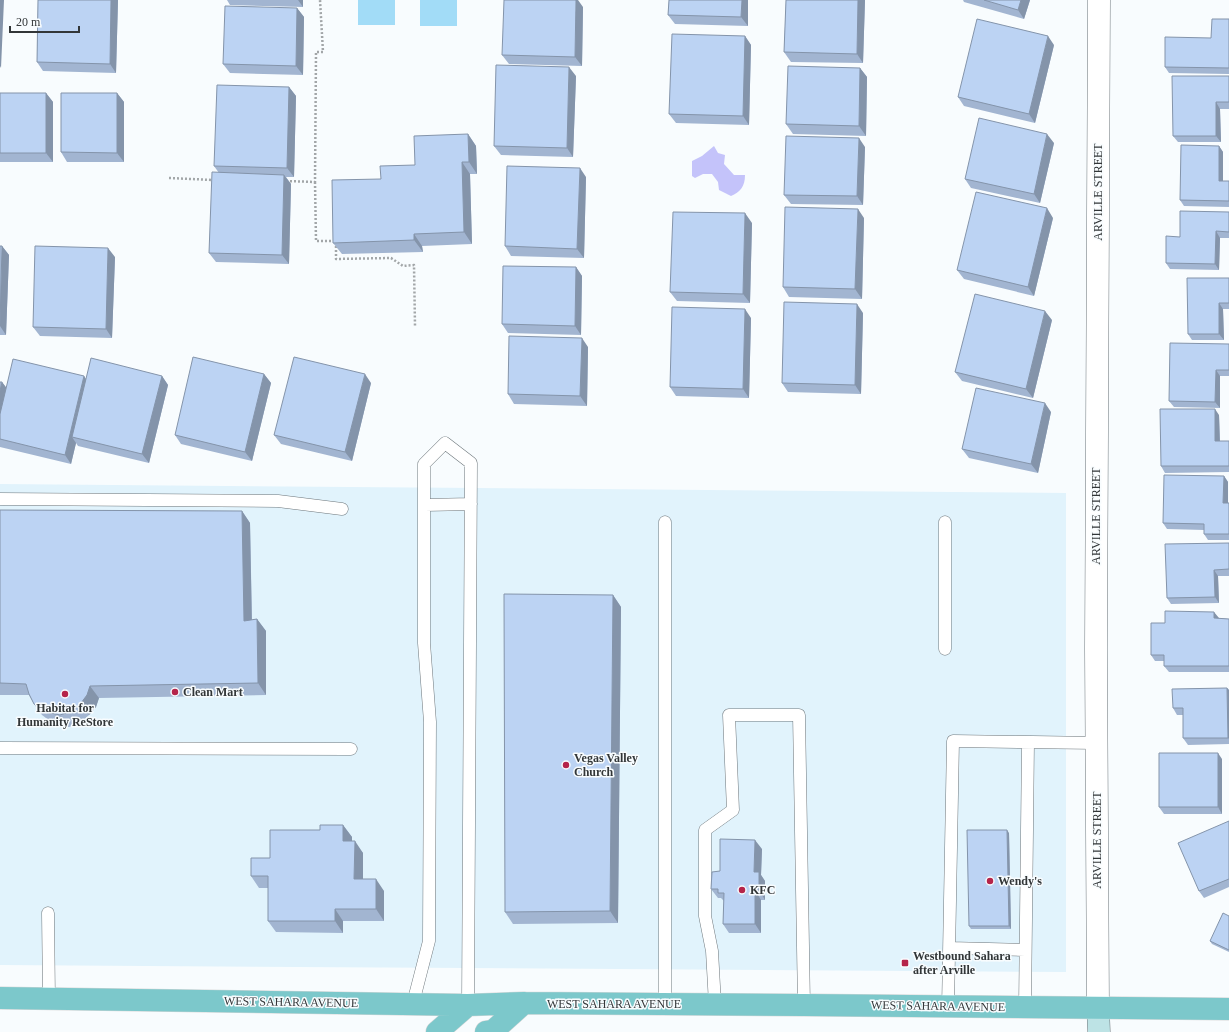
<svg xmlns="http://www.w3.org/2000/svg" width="1229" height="1032" viewBox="0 0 1229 1032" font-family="'Times New Roman',serif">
  <rect width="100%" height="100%" fill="#f8fcfe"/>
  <path fill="#e1f3fc" d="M0,484l1066,9v479l-1066,-7z"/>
  <path fill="#a2dcf7" d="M358,0h37v25h-37z
    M420,0h37v26h-37z"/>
  <path fill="#c4c3fa" d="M714,146l4,7 7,2 -1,9 10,11h11c0,12 -5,17 -14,21l-12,-6 -1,-8 -6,-8h-9l-8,4 -3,-2v-15l10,-5z"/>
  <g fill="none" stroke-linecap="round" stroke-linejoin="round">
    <g stroke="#6d767b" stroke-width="13">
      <path id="service" d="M0,499l278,2 64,8
        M425,505l46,-1
        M665,522v482
        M945,522v127
        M0,748l351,1
        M48,913l1,85
        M950,948l75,2
        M413,1003l16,-62 1,-219 -6,-79v-179l21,-21 26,20 -3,542
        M715,1004l-3,-53 -7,-35v-86l28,-20 -4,-95h70l5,290
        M948,1007l5,-266 144,2
        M1025,1007l3,-265"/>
    </g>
    <g stroke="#6d767b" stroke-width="23">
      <path id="tertiary" d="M1098,1008l-2,-359 3,-649"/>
    </g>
    <g stroke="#6d767b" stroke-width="23">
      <path id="secondary" d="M1098,1008l1,24"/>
    </g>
    <g stroke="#d6d7d7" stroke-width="23">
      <path id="primary" d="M0,998l468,7 56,-2 280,2 425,4
        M437,1032l31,-27
        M486,1032l7,-1 31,-28"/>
    </g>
    <path stroke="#a2a6a8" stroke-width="2.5" stroke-dasharray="2 2" stroke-linecap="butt" d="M169,178l44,2
      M286,181l29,1 1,-130h7l-3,-52
      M315,182l1,59h20v18l55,-1 12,8 11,-1 1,61"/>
    <use href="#service" stroke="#fff" stroke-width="12"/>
    <use href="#tertiary" stroke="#fff" stroke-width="22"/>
    <use href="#secondary" stroke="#bde3e5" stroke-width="22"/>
    <use href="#primary" stroke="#7cc8cb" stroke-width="22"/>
  </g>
  <path fill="#a2b5d1" d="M38,0h80l-2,73 -73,-2 -6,-9z
    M227,0h76v7l-73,-2z
    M669,0h79v26l-73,-2 -7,-9z
    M786,0h79l-2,63 -72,-1 -7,-10z
    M963,0h67l-6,19 -60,-17z
    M583,7l-1,59 -73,-2 -7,-9z
    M297,8l7,9 -1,58 -73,-2 -7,-9z
    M1229,19v55l-60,-1 -4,-6 46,-29z
    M745,36l6,9 -2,80 -73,-2 -7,-9z
    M1054,45l-19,78 -71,-17 -6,-9z
    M860,68l7,9 -1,59 -73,-2 -7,-10z
    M576,76l-3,81 -72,-2 -7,-9z
    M1229,76v33h-9l1,33h-43l-5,-6z
    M289,87l7,9 -2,81h-8l5,7 -2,80 -73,-2 -7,-9 10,-80 -5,-7z
    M0,93h46l7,9v60h-53z
    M117,93l7,9v60h-57l-6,-10z
    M468,134l8,12 1,28h-7l2,70 -50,2 1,6 -81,2 -9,-11 48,-64 34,-14z
    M1054,143l-14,60 -69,-15 -6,-9z
    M1219,146l4,6v29h6v26l-45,-1 -4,-6z
    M865,147l-2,58 -72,-1 -7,-9z
    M586,177l-2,81 -73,-2 -6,-10z
    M1229,212v26h-9l-1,32 -49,-1 -4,-6 14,-26z
    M864,218l-2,81 -73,-2 -6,-10z
    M1053,218l-19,78 -70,-17 -7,-9z
    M752,223l-2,80 -73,-2 -7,-9z
    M0,246h2l7,9 -3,80h-6z
    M115,257l-3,81 -72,-2 -7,-9z
    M576,267l6,9 -1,59 -73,-2 -6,-9z
    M1229,278v31h-6l1,31h-32l-4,-6z
    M863,313l-2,81 -73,-2 -6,-9z
    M751,318l-2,80 -73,-2 -6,-9z
    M1052,320l-19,78 -71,-17 -7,-9z
    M1229,344v32h-9v32l-46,-1 -5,-6z
    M588,347l-1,59 -73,-2 -6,-10z
    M264,374l7,9 -19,78 -71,-17 -6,-9z
    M84,376l2,3 76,-3 6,9 -19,78 -71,-17 -2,-3 -5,21 -71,-17v-65h2l4,6z
    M371,383l-19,78 -71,-17 -7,-9z
    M1051,412l-13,61 -69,-15 -7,-9z
    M1219,415l1,26h9v31l-64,1 -4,-7z
    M1224,476l4,6v21h1v37h-21l-4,-6v-4l-37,-1 -4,-6z
    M0,510l242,1 8,12 2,97 5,-1 9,12v64l-167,3 -3,9 -7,8 -9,8 -11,4 -15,-3 -12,-9 -8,-11 -5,-9h-29z
    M1229,543v33h-11l1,27 -48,1 -4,-6z
    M613,595l8,12 -3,316 -105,1 -8,-12z
    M1219,618l10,1v53h-60l-5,-6v-5h-9l-4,-6 14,-32z
    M1227,688l2,2v54l-41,1 -5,-7v-23h-6l-4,-7z
    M1222,759v55h-58l-5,-7z
    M1229,821v66l-25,11 -5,-7z
    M343,825l9,12v4l11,12v26l21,12v30h-41v12l-67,-1 -8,-11v-33h-9l-8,-12 19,-18 50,-28z
    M1009,833l2,96h-40l-2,-3z
    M762,849l-1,26 4,6v19h-4v33h-32l-6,-9 1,-23 -3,-3h-3l-7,-9 9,-18z
    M1229,916v36l-17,-8 -2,-3z"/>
  <path fill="#8494aa" d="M0,0h4l-3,68 -1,-2z
    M111,0h7l-2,73 -6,-9z
    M298,0h5v7z
    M576,0h2l5,7 -1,59 -7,-9z
    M742,0h6v26l-7,-9z
    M858,0h7l-2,63 -6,-9z
    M1021,0h9l-6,19 -6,-9z
    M297,8l7,9 -1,58 -7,-9z
    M745,36l6,9 -2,80 -6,-9z
    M1048,36l6,9 -19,78 -6,-9z
    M569,67l7,9 -3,81 -6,-9z
    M860,68l7,9 -1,59 -7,-10z
    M289,87l7,9 -2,81 -7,-9z
    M46,93l7,9v60l-7,-9z
    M117,93l7,9v60l-7,-9z
    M1216,102l4,7 1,33 -5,-6z
    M468,134l8,12 1,28 -8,-12z
    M1047,134l7,9 -14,60 -6,-9z
    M859,138l6,9 -2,58 -6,-9z
    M1219,146l4,6v35l-4,-6z
    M462,162l8,12 2,70 -8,-12z
    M580,168l6,9 -2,81 -7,-9z
    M284,175l7,9 -2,80 -7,-9z
    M1047,208l6,10 -19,78 -6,-9z
    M858,209l6,9 -2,81 -7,-10z
    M745,213l7,10 -2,80 -7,-9z
    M1216,231l4,7 -1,32 -4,-6z
    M414,234l8,12 1,6 -9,-12z
    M2,246l7,9 -3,80 -6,-9z
    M108,248l7,9 -3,81 -6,-9z
    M576,267l6,9 -1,59 -6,-9z
    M1219,303l4,6 1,31 -5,-6z
    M857,304l6,9 -2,81 -6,-9z
    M745,309l6,9 -2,80 -6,-9z
    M1045,311l7,9 -19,78 -7,-9z
    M582,338l6,9 -1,59 -7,-10z
    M1216,370l4,6v32l-5,-6z
    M264,374l7,9 -19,78 -7,-9z
    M365,374l6,9 -19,78 -7,-9z
    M84,376l6,10 -18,51 4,6 -5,21 -6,-9z
    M162,376l6,9 -19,78 -7,-9z
    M2,382l7,9 -9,36v-36z
    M1045,403l6,9 -13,61 -7,-9z
    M1215,409l4,6 1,32 -5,-6z
    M1224,476l4,6v27l-5,-6z
    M242,511l8,12 2,110 -8,-12z
    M1214,570l4,6 1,27 -4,-6z
    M613,595l8,12 -3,316 -8,-12z
    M1214,612l5,6v7l-5,-7z
    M257,619l9,12v64l-8,-12z
    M90,686l9,12 -3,9 -7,8 -8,-12z
    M1227,688l2,2v49l-1,-1z
    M1218,753l4,6v55l-4,-7z
    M343,825l9,12v16l-9,-12z
    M1007,830l2,3 2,96 -2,-3z
    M755,840l7,9 -1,26 4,6v19l-6,-10 -5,-18z
    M355,841l8,12v38l-9,-12z
    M376,879l8,12v30l-8,-12z
    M755,890l6,10v33l-6,-9z
    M335,909l8,12v12l-8,-12z"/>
  <path fill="#bcd3f3" stroke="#8494aa" d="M38,0h73l-1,64 -73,-2z
    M504,0h72l-1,57 -73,-2z
    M669,0h73l-1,17 -73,-2z
    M786,0h72l-1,54 -73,-2z
    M984,0h37l-3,10z
    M225,6l72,2 -1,58 -73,-2z
    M977,19l71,17 -19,78 -71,-17z
    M1212,19h17v49l-64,-1v-30l46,1z
    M672,34l73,2 -2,80 -74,-2z
    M496,65l73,2 -2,81 -73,-2z
    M788,66l72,2 -1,58 -73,-2z
    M1172,76h57v26h-13v34h-43z
    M217,85l72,2 -2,81 -73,-2z
    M0,93h46v60h-46z
    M61,93h56v60l-56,-1z
    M979,118l68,16 -13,60 -69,-15z
    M468,134l1,28h-7l2,70 -50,2v6l-81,3 -1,-63 49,-1 -1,-13 35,-1 -1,-29z
    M786,136l73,2 -2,58 -73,-1z
    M1181,145l38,1v35h10v20l-49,-1z
    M507,166l73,2 -3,81 -72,-3z
    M212,172l72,3 -2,80 -73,-2z
    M976,192l71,16 -19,79 -71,-17z
    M785,207l73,2 -3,80 -72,-2z
    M1180,211l49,1v20l-13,-1 -1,33 -49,-1v-27l14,1z
    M673,212l72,1 -2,81 -73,-2z
    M0,246h2l-2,80z
    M35,246l73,2 -2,81 -73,-2z
    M503,266l73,1 -1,59 -73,-2z
    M1187,278h42v25h-10v31h-31z
    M975,294l70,17 -19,78 -71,-17z
    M784,302l73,2 -2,81 -73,-2z
    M672,307l73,2 -2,80 -73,-2z
    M509,336l73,2 -2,58 -72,-2z
    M1170,343l59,1v26h-13l-1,32 -46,-1z
    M193,357l71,17 -19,78 -70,-17z
    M294,357l71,17 -20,78 -71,-17z
    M91,358l71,18 -20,78 -70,-17z
    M13,359l71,17 -19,79 -65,-16v-25z
    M0,382h2l-2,9z
    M976,388l69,15 -14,61 -69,-15z
    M1160,409h55v32h14v25h-68z
    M1164,475l60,1 -1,27h6v31h-25v-10l-41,-1z
    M0,510l242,1 2,110 13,-2 1,64 -168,3 -3,9 -6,8 -9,8 -12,4 -14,-3 -12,-8 -5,-10 -3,-10 -26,-1z
    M1229,543v26l-15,1 1,27 -48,1 -2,-54z
    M504,594l109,1 -3,316 -105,1z
    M1165,611l49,1v6l15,1v47h-65v-11h-13v-32h14z
    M1227,688l1,50h-45v-30h-10l-1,-19z
    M1159,753h59v54h-59z
    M1229,821v58l-30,12 -21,-48z
    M320,825h23v16h12l-1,38h22v30h-41v12h-67v-45h-17v-18h19v-28h50z
    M967,830h40l2,96h-40z
    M720,839l35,1 -1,32h5v18h-4v34h-32l1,-31h-6v-4h-7l1,-17 8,-1z
    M1223,913l6,3v34l-19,-9z"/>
  <g fill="#b5244a" stroke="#f8fcfe" stroke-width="1.5">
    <circle cx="175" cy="692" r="4"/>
    <circle cx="65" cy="694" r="4"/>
    <circle cx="566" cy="765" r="4"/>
    <circle cx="990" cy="881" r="4"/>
    <circle cx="742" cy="890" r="4"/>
    <rect x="901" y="959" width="8" height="8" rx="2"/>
  </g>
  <g text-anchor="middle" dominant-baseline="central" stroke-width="3" stroke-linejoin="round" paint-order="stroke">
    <g font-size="12" fill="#323638" stroke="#f8fcfe">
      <text transform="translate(1098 192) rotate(-90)">ARVILLE STREET</text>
      <text transform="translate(1096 516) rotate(-90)">ARVILLE STREET</text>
      <text transform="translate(1097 840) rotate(-90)">ARVILLE STREET</text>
      <text transform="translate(291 1002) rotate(1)">WEST SAHARA AVENUE</text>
      <text x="614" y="1004">WEST SAHARA AVENUE</text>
      <text transform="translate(938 1006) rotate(1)">WEST SAHARA AVENUE</text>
    </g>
    <g font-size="12" font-weight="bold" fill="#323638" stroke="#f8fcfe" text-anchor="start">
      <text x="183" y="692">Clean Mart</text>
      <text x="65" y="708" text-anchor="middle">Habitat for<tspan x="65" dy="14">Humanity ReStore</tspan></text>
      <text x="574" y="758">Vegas Valley<tspan x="574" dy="14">Church</tspan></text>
      <text x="998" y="881">Wendy's</text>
      <text x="750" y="890">KFC</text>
      <text x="913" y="956">Westbound Sahara<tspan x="913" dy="14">after Arville</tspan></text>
    </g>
  </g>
  <path d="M10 26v6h69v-6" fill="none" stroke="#323638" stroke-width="2"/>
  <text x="16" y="26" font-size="12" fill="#323638" stroke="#f8fcfe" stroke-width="3" paint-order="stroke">20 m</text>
</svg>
